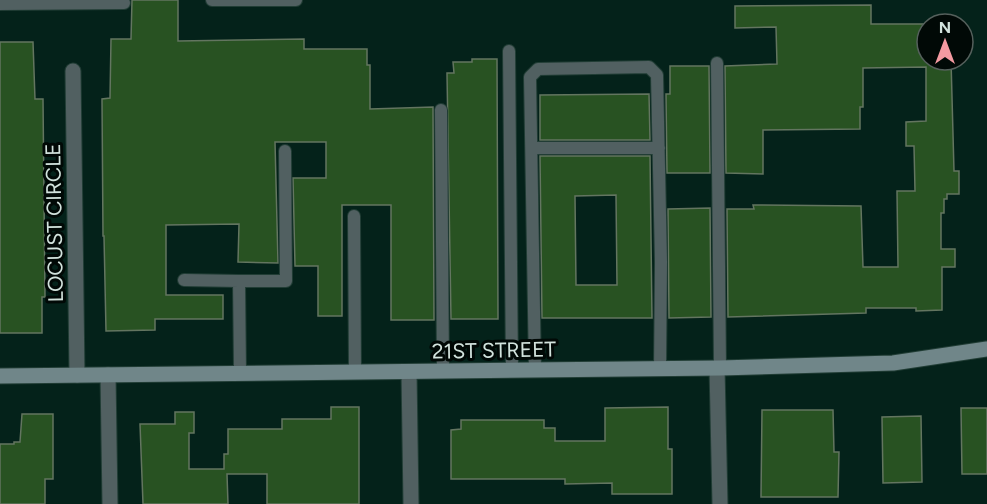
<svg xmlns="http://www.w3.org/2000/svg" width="987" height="504" viewBox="0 0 987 504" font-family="Figtree,sans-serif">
  <rect width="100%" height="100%" fill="#04221a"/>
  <path fill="#285222" stroke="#637560" stroke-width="1.5" fill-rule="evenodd" d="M132,0h46v41l126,-2v10h63v16h3v44l63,-2 1,213h-43v-115h-49v111h-24v-50h-23l-2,-88h33v-36h-51l3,121 -40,-1 1,-38 -73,1v70h57v24h-68v11l-49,1 -2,-95h-1l-1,-137 8,-1 1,-59h20z
    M871,5v19h56v36h24l3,111h5v23h-12v5h-3v14h-3v36h14v18h-13v43l-26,1v-3h-50v5l-138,4 -1,-108h27l-1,-4 108,1 2,61h35l-1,-76h18l-1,-45h-8v-24l20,-1v-54l-63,1v39h-3v22l-97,1v44l-37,-1 -1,-107 52,-2 -1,-37 -41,1v-22z
    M0,42h33l2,57h8l2,198h-3v36h-42z
    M472,59h25l1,260h-47l-4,-246h7l-1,-11h19z
    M670,66h39l1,107h-43l-1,-79h4z
    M649,94l1,46h-110v-45z
    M540,156h110l2,162h-110zM616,195l1,90h-41l-1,-89z
    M710,208l1,109 -42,1 -1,-109z
    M331,407h28v97h-92v-30h-40l1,30h-85l-3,-80h35v-12h19v21h-5v36h35v-15h4v-25h54v-10h49z
    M668,407v42h4v45h-60v-11l-47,1v-5h-114v-49l10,-1v-9h83v8h11v13h50v-33z
    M961,408h26v66h-25z
    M762,410h71l1,42h5l-1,45h-77z
    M22,414h31v65h-8v25h-45v-60h14v-2h6z
    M921,416l1,66 -39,1 -1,-66z"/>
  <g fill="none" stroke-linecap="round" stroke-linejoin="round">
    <g stroke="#213d35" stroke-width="14">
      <path id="lane" d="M212,0h84
        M0,4l124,-1
        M509,51l3,320
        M717,63l3,305
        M441,110l2,261
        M532,148h127
        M354,216l1,156
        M184,280l55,1
        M535,370l-5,-293 8,-8 111,-2 8,8 4,187 -1,107
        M240,373l-1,-92h47l-1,-130"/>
    </g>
    <g stroke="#213d35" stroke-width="17">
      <path id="street" d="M73,71l4,304
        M717,368l3,136
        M409,372l2,132
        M108,375l2,129"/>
    </g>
    <g stroke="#213d35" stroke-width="17">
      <path id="secondary" d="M0,376l720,-8 173,-5 94,-14"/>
    </g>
    <use href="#lane" stroke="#516061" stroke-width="12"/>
    <use href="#street" stroke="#516061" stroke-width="15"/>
    <use href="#secondary" stroke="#708689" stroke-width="15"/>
  </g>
  <g text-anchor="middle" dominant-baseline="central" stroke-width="6" stroke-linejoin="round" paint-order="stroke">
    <g font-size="21" fill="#d2e3dd" stroke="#010906">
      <text transform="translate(54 223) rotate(-91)">LOCUST CIRCLE</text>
      <text transform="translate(494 350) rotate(-1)">21ST STREET</text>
    </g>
  </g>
  <g transform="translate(945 42)"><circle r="28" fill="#010906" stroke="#55605c" stroke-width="1.5"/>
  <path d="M0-4.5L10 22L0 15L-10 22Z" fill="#f49aa1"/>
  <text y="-9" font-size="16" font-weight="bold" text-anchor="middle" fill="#d2e3dd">N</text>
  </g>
</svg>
